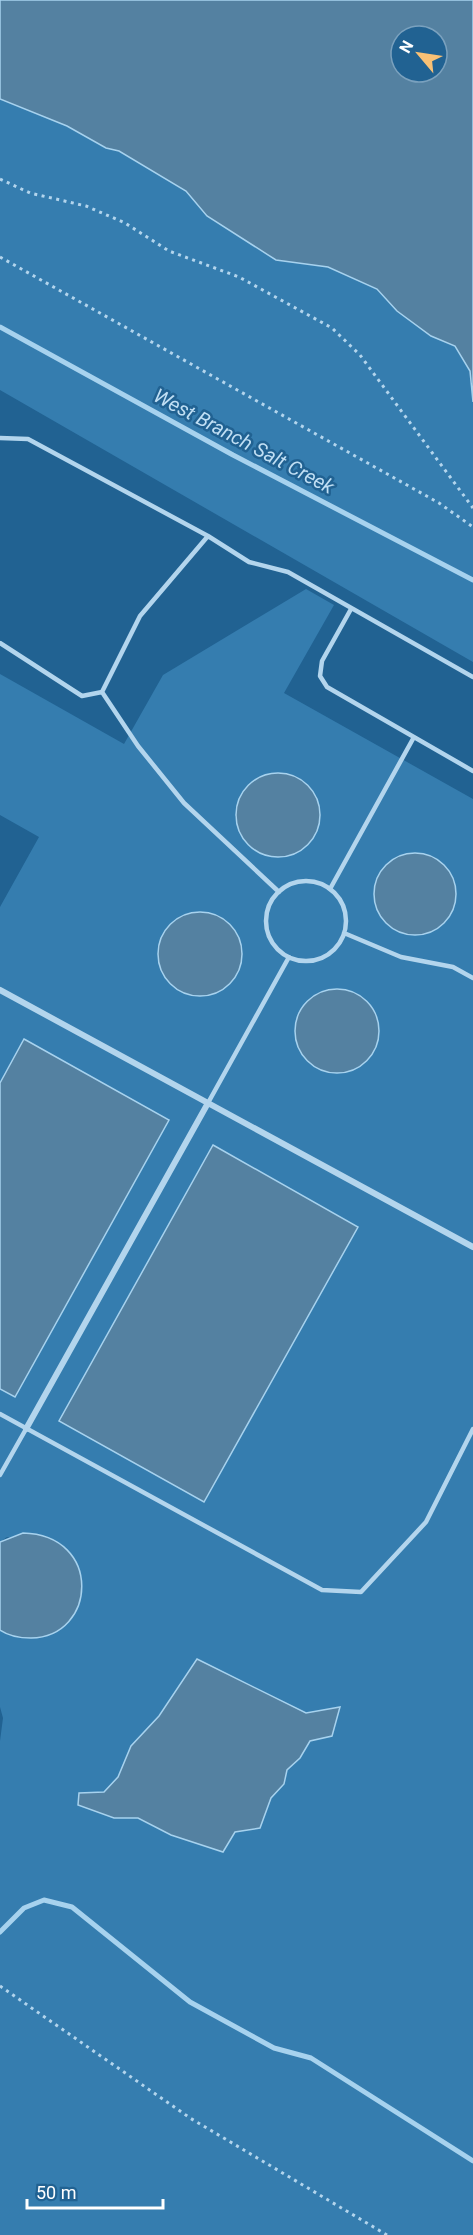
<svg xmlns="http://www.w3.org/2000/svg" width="473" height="2235" viewBox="0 0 473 2235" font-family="Roboto,sans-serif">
  <rect width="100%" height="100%" fill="#216292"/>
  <path fill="#357daf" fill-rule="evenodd" d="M0,99l67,27 39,22 13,3 67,40 21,25 69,44 52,7 49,22 20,22 34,25 24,10 15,25 3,31v260l-473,-272z
    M306,589l28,16 -50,88 189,106v1436h-473v-494l3,-23 -3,-11v-77l3,2c16,0 37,3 52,-1 4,-1 8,-5 11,-8 23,-20 17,-50 3,-72l-62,-14 -7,5v-153l15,8 9,-357 -24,43v-176l39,-70 -39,-22v-141l124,70 39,-69zM299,778l10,8 8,11 -60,55c-13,-11 -18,-20 -22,-36zM374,899l34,35c-19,-6 -29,-15 -34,-35zM195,912l26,5 -13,78h-15l-13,-5zM329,989h15l32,24 3,12v14l-24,30 -12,3 -26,-4 -1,-74z"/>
  <path fill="#5481a1" stroke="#a7d2ee" stroke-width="1.5" fill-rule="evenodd" d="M0,0h473v402l-3,-31 -15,-25 -24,-10 -34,-25 -20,-22 -49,-22 -52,-7 -69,-44 -21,-25 -67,-40 -13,-3 -39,-22 -67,-27zM401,36h36v36h-36z
    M236 815a42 42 0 1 1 84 0a42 42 0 1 1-84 0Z
    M374 894a41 41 0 1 1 82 0a41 41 0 1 1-82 0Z
    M158 954a42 42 0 1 1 84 0a42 42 0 1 1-84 0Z
    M295 1031a42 42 0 1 1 84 0a42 42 0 1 1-84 0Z
    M24,1039l145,81 -154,277 -15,-8v-306z
    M213,1145l145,82 -154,275 -145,-81z
    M23,1533c80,2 74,104 8,105 -11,0 -22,-2 -31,-8v-88z
    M197,1659l109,54 34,-6 -8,29 -22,5 -10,17 -13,12 -3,14 -13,14 -11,30 -25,4 -12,20 -52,-17 -33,-17h-24l-36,-13 1,-12 25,-1 14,-15 13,-31 28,-30z"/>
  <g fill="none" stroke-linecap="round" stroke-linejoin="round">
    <path stroke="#a7d2ee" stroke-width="5" d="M0,327l233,128 240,125
      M0,1932l24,-24 20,-8 28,7 118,95 84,46 37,10 162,103"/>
    <path stroke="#b3d5ed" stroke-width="3" stroke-dasharray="3 4.5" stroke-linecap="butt" d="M0,179l30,14 56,13 39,17 44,28 70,26 93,51 28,27 113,153
      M0,257l439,246 34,24
      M0,1986l190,132 197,117"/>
    <path stroke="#b3d5ed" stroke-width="4.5" d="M0,438l28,1 180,97
      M351,609l-29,52 -2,15 7,11 146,84
      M0,643l82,53 20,-4
      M266 921a40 40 0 1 1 80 0a40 40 0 1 1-80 0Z
      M330,889l84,-152
      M279,892l-95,-89 -46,-57 -36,-54 38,-76 68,-80 41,26 39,10 185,105
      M344,933l57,24 52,10 20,11
      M208,1103l81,-146
      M0,1414l322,176 39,2 65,-70 47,-93
      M0,1475l26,-46"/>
    <path stroke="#b3d5ed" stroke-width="6" d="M0,990l473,257
      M26,1429l182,-326"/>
  </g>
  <g text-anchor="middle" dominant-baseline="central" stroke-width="5" stroke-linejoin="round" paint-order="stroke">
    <g font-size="20" font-style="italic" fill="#c0dff4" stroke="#216292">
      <text transform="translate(244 441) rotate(28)">West Branch Salt Creek</text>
    </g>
  </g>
  <g transform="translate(419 54) rotate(299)"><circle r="28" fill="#216292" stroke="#7aa1be" stroke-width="1.5"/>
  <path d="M0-4.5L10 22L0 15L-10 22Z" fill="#f9c175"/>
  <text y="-9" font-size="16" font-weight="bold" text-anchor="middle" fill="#ffffff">N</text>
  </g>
  <path d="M27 2199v9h136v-9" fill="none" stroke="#ffffff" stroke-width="3"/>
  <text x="36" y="2199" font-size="18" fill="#ffffff" stroke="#216292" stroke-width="4.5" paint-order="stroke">50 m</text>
</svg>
